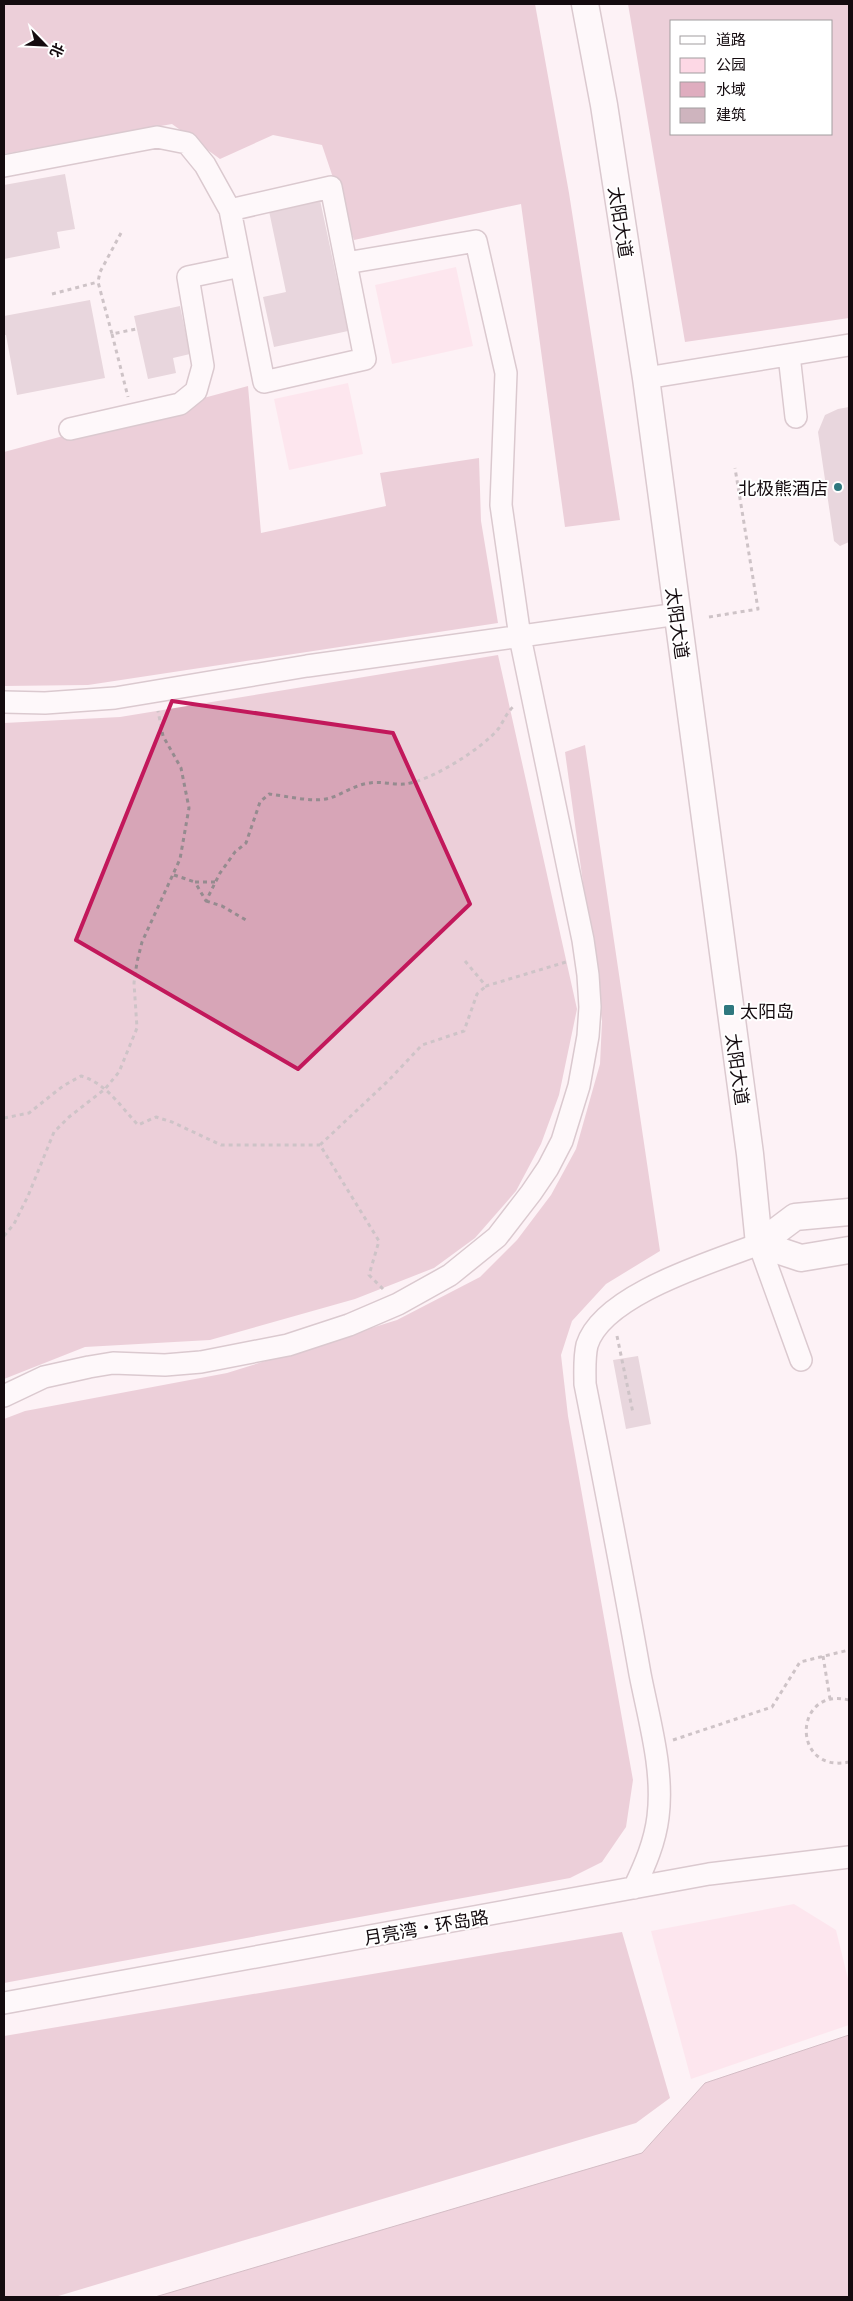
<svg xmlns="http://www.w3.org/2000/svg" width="853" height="2301" viewBox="0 0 853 2301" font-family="Georgia,'Noto Sans SC',serif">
  <rect width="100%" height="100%" fill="#fdf2f5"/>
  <path fill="#fdd8e5" d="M456,267l17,79 -81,18 -17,-79z
    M348,383l15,71 -74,16 -15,-71z
    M794,1904l42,26 13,53v42l-158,54 -40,-148z"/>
  <path fill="#d7a5b7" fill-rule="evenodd" d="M4,4h531l34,189 51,327 -55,7 -44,-323 -167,36 -32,-95 -49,-10 -53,24 -48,-35 -168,30z
    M628,4h221v314l-164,24zM832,21v113h-160v-113z
    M248,386l13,147 125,-27 -6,-33 99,-15 2,63 17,102 -410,62 -84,1v-234z
    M498,655l79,354 -18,86 -18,49 -25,47 -41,47 -41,30 -79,31 -145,41 -125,7 -81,32v-656l116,-6z
    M585,745l75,506 -54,33 -34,37 -11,34 7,61 65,364 -7,47 -24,35 -32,16 -566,105v-564l21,-8 202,-38 170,-53 83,-43 37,-37 34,-45 25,-46 24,-85 2,-43 -37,-269z
    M622,1932l48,166 -34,25 -581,174h-51v-261z"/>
  <path fill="#dfadbf" stroke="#a27c8a" d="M849,2035v262h-694l487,-144 63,-70z"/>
  <path fill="#ceb4be" d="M65,174l10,55 -18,3 3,16 -56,11v-74z
    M320,200l28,131 -74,16 -11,-50 23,-5 -17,-81z
    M90,300l15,78 -88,17 -11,-60h-2v-19z
    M180,306l10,48 -17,4 3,15 -28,6 -14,-63z
    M849,407v135l-9,4 -6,-5 -16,-109 7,-17 13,-6z
    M638,1356l13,68 -25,5 -13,-69z"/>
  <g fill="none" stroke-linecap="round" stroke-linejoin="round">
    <g stroke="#b198a1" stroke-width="24">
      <path id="minor" d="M4,166l153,-29 30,6 18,22 25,45 101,-23 15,76 130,-22 30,132 -5,132 19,132 63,303 5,35 2,32 -2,29 -9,50 -17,55 -14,27 -17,25 -34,44 -47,38 -52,29 -49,21 -61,20 -87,17 -36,3 -52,-2 -24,4 -45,10 -40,19
        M230,210l34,172 101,-23 -19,-96
        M789,355l7,62
        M646,378l203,-33
        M70,429l110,-25 16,-13 7,-25 -15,-89 53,-11
        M4,702l41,1 70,-5 192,-32 371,-52
        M634,1888c11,-23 21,-46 24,-71 6,-47 -9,-97 -18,-143 -17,-97 -36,-194 -55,-290 0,-13 -1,-26 2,-39 16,-51 126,-83 172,-101l42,116
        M4,2003l705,-129 140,-17"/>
    </g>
    <g stroke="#b198a1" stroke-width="29">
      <path id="major" d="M585,4l19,101 42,273 104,776 9,90
        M759,1244l36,-27 54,-5
        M759,1244l42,14 48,-8"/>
    </g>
    <path stroke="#958b8f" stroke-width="3" stroke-dasharray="4 4" stroke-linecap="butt" d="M121,233l-21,39 -2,10 14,52 24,-5
      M52,294l46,-12
      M112,334l16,63
      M709,617l49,-8 -23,-141
      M174,875l21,7
      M215,882h-20l11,19 14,-28 15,-21 11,-9 14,-41 9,-8c18,2 44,9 61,4 13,-4 26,-14 40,-15 11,-2 23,2 34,1 26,-2 79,-36 95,-56 5,-8 8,-16 15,-22
      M206,901l16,5 24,14
      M465,961l21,25 80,-24
      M4,1118l25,-5 34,-27 18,-10c25,7 40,31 57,49l18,-8 16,5 49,23h99
      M4,1236l10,-12 14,-28 26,-64 15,-15 36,-28 14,-17 18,-44 -3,-45 3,-21 5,-20 38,-83 9,-51 -8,-40 -18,-32 -5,-25
      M383,1289l-14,-14 10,-34 -59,-96 69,-65 33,-35 42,-14 13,-37 9,-8
      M617,1336l16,77
      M823,1656l7,43
      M849,1700c-56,-14 -58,74 0,62
      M673,1740l99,-33 28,-45 49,-12"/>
    <use href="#minor" stroke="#fff" stroke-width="21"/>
    <use href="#major" stroke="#fff" stroke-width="26"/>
  </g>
  <path d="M0 0H853V2301H0ZM172,701l221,32 77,171 -172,165 -222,-129z" fill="#fdf2f5" fill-opacity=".55" fill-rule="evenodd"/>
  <path fill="none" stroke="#c2185b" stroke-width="4" stroke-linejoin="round" d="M172,701l221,32 77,171 -172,165 -222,-129z"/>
  <g fill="#2f787f" stroke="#fff" stroke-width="2">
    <circle cx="838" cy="487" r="5"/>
    <rect x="723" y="1004" width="12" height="12" rx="2.5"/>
  </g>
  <g text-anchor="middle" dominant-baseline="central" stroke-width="4" stroke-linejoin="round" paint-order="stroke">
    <g font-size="18" fill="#140b0f" stroke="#fff">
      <text transform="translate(622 222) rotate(81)">太阳大道</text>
      <text transform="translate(679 623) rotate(82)">太阳大道</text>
      <text transform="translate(739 1069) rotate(82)">太阳大道</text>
      <text transform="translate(426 1926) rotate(-10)">月亮湾·环岛路</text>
    </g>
    <g font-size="18" fill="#140b0f" stroke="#fff" text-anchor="end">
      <text x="828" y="487">北极熊酒店</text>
      <text x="740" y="1010" text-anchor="start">太阳岛</text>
    </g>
  </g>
  <rect width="853" height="2301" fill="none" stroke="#140b0f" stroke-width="10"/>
  <rect x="670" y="20" width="162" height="115" fill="#ffffff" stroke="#a19d9f"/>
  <rect x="680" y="36" width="25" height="8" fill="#ffffff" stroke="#a19d9f"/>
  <text x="716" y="45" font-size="15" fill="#140b0f">道路</text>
  <rect x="680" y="58" width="25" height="15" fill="#fdd8e5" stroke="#a19d9f"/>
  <text x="716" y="70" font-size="15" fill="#140b0f">公园</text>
  <rect x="680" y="82" width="25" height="15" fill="#dfadbf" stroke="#a19d9f"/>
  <text x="716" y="95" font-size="15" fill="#140b0f">水域</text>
  <rect x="680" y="108" width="25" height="15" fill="#ceb4be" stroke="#a19d9f"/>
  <text x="716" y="120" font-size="15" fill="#140b0f">建筑</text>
  <g transform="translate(45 45) rotate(114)" stroke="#ffffff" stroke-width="4" paint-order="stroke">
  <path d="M0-4L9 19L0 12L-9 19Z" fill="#140b0f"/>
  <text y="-8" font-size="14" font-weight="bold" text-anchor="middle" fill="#140b0f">北</text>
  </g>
</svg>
